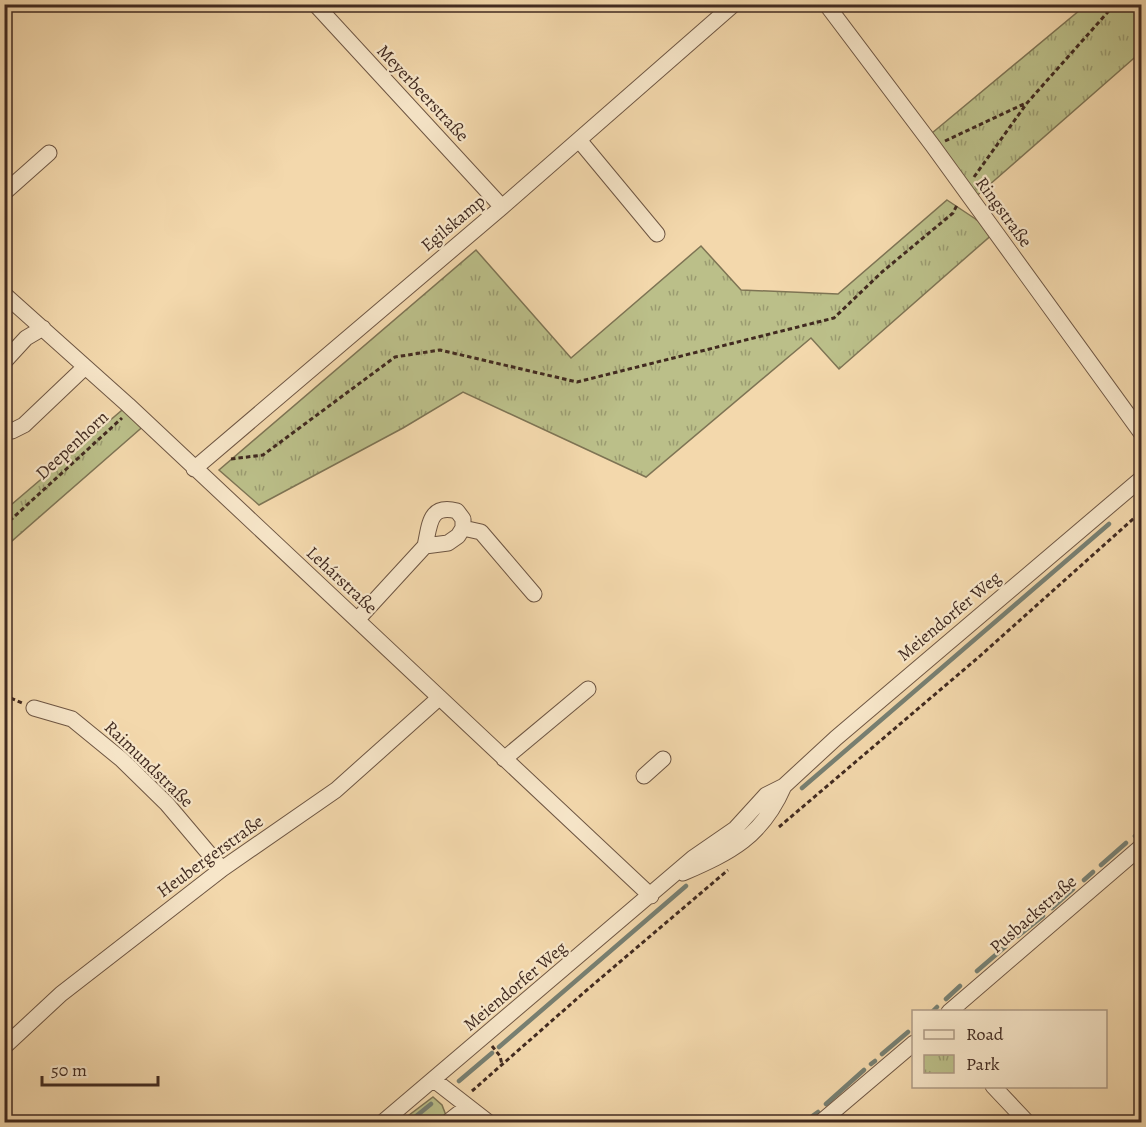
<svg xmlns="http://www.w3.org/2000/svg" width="1146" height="1127" viewBox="0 0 1146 1127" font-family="Alegreya,serif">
  <defs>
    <pattern id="park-tufts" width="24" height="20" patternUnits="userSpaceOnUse" patternTransform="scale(1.5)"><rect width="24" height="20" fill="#bbbf89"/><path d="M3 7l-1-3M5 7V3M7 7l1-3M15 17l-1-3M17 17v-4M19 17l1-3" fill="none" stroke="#9a9b70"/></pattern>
  </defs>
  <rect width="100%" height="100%" fill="#f3d8ac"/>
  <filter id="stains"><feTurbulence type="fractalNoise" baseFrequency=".00333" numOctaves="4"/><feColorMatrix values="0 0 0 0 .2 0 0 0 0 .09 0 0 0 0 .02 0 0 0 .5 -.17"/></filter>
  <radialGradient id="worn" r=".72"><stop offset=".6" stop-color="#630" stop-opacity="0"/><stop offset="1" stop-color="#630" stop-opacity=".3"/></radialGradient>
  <path fill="#bbbf89" stroke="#7e7454" stroke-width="1.5" d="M433,1097l9,8 5,13 -5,4h-42z"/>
  <path fill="url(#park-tufts)" stroke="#7e7454" stroke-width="1.5" d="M1086,5h55v47l-169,148 -46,-62z
    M947,200l48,32 -156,137 -28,-31 -165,139 -183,-85 -60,36 -144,77 -40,-35 257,-220 95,108 130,-112 40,44 97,4z
    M128,405l19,18 -142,124v-37z"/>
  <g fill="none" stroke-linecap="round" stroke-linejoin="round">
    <path stroke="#778073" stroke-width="4.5" d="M802,788l307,-264
      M1135,836l7,-6
      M1101,865l25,-22
      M1084,880l9,-8
      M1052,908l21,-19
      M1018,936l25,-20
      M977,971l29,-25
      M946,999l14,-13
      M932,1012l5,-5
      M499,1047l187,-161
      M882,1054l26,-22
      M871,1064l4,-3
      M459,1081l33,-28
      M826,1104l38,-34
      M409,1122l22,-18
      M804,1122l14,-10"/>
    <g stroke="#6e5643" stroke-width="17">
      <path id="minor" d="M315,4l187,203
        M826,4l107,142 209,288
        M579,140l78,94
        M4,193l45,-40
        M4,294l124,111 523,491
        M4,362l22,-24 17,-10
        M4,431h8l12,-6 61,-58
        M194,469l308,-262 232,-203
        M463,528l18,4 53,62
        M357,620l68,-74 23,-3 10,-7 5,-8v-9l-6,-8c-28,-7 -27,13 -32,35
        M34,708l38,11 49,40 46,45 55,65
        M504,759l84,-70
        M644,776l19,-17
        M683,873c48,-21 79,-36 101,-87
        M949,1012l193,-166
        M4,1047l57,-53 161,-125 114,-79 103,-92
        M434,1080l54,42
        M993,1086l34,36
        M383,1122l310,-264 42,-29 31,-34 18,-9 52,-48 306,-260
        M448,1122l19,-15
        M821,1122l93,-79"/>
    </g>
    <path stroke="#412a20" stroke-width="3" stroke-dasharray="4.5 3" stroke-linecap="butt" d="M945,141l81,-38
      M974,177l53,-74 88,-99
      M231,459l32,-4 132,-98 45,-7 137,32 257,-64 48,-46 71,-59 4,-8
      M4,526l118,-108
      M4,695l18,8
      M779,827l201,-171 162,-145
      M492,1046l8,10 2,9
      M472,1091l116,-102 140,-119"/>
    <use href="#minor" stroke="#f7e6c9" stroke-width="15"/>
  </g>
  <g text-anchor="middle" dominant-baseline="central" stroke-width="4.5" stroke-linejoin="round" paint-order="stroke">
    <g font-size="18" fill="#412a20" stroke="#f7e6c9">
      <text transform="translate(423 93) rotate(47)">Meyerbeerstraße</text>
      <text transform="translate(1004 212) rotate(54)">Ringstraße</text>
      <text transform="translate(453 223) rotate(-40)">Egilskamp</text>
      <text transform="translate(72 445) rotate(-43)">Deepenhorn</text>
      <text transform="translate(342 580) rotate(43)">Lehárstraße</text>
      <text transform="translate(949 616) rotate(-40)">Meiendorfer Weg</text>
      <text transform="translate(149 764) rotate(44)">Raimundstraße</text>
      <text transform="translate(210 856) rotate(-36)">Heubergerstraße</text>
      <text transform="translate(1033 914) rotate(-41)">Pusbackstraße</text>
      <text transform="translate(515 986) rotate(-40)">Meiendorfer Weg</text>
    </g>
  </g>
  <rect width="1146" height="1127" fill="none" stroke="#f3d8ac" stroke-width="24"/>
  <rect x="6" y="6" width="1134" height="1115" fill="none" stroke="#412a20" stroke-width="3"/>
  <rect x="12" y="12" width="1122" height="1103" fill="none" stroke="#412a20" stroke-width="1.5"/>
  <rect x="912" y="1010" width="195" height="78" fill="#f7e6c9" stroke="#ae9b85" stroke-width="1.5"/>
  <rect x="924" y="1030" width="30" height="9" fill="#f7e6c9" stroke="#ae9b85" stroke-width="1.5"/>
  <text x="966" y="1040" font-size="18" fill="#412a20">Road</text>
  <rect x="924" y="1055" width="30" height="18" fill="url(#park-tufts)" stroke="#ae9b85" stroke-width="1.5"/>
  <text x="966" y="1070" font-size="18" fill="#412a20">Park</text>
  <path d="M42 1076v9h116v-9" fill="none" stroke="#412a20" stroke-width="3"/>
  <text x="51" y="1076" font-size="18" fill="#412a20" stroke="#f7e6c9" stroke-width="4.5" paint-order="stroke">50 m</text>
  <rect width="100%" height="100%" filter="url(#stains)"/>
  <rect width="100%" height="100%" fill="url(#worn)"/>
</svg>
